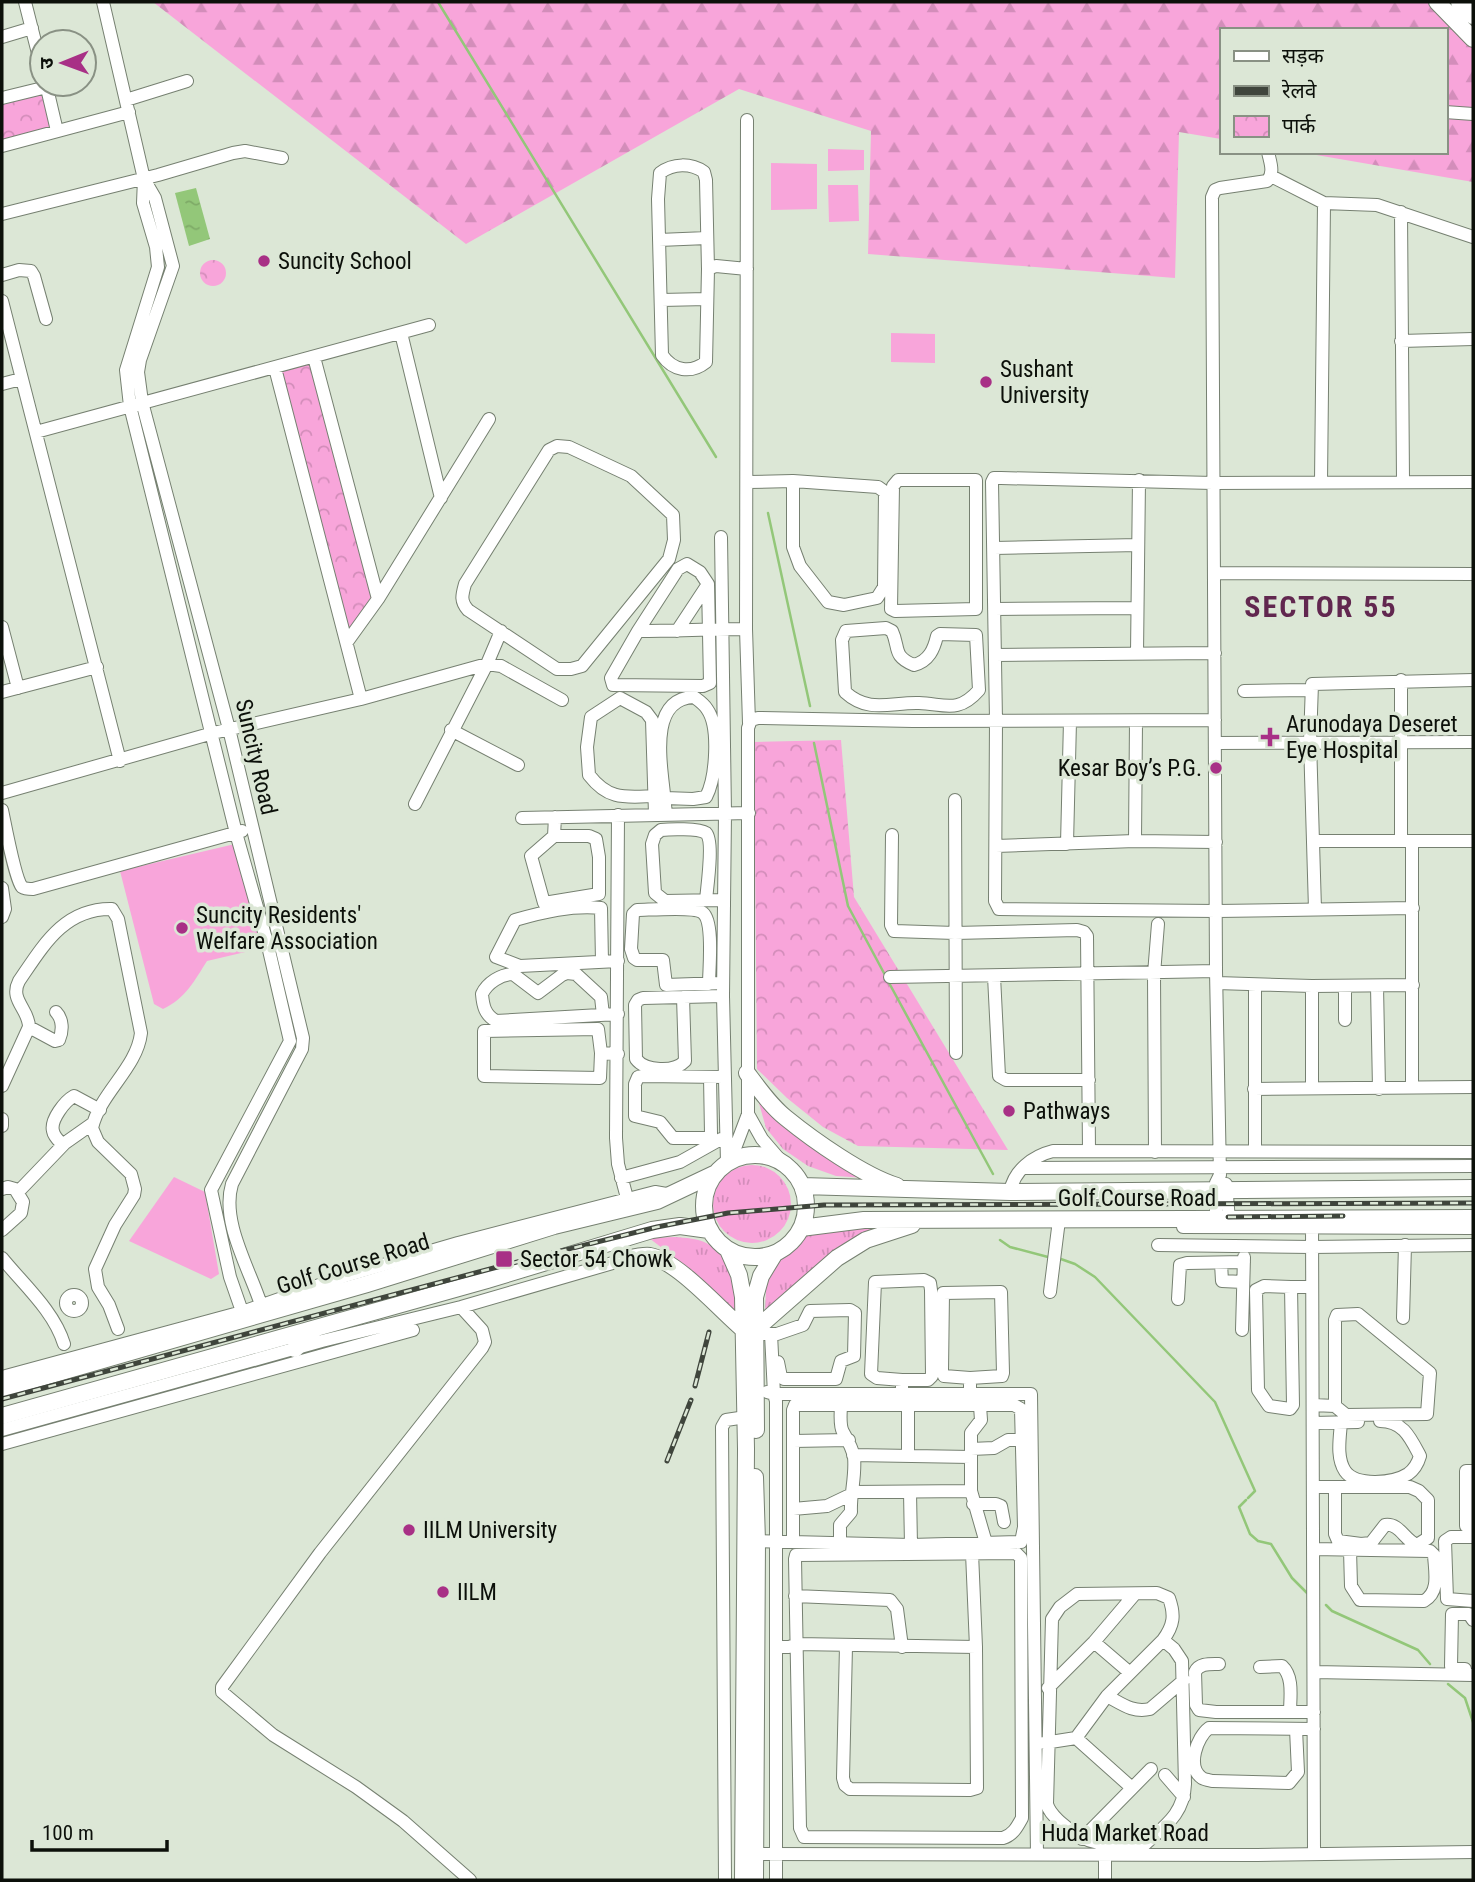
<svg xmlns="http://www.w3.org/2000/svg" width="1475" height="1882" viewBox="0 0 1475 1882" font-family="'Roboto Condensed','Noto Sans Devanagari',sans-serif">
  <defs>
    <pattern id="grass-tufts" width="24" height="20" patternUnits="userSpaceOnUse" patternTransform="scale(1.75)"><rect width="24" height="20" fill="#f8a5da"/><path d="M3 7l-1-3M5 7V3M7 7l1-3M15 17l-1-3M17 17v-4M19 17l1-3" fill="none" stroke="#d38dba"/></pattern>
    <pattern id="forest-firs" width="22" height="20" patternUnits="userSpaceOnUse" patternTransform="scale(1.75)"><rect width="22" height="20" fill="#f8a5da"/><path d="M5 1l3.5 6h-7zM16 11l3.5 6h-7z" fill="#d38dba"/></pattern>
    <pattern id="park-crowns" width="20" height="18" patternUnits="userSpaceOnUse" patternTransform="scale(1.75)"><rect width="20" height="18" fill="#f8a5da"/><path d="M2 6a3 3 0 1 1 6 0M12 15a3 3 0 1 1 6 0" fill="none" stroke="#d38dba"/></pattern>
    <pattern id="water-ripples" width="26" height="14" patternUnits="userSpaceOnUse" patternTransform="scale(1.75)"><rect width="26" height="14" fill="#93c779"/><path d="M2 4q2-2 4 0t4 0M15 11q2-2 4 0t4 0" fill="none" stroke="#7eaa67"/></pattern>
  </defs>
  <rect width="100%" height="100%" fill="#dce7d6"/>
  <path fill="url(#grass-tufts)" d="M757,1096l109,82 -30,-2 -28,-10 -25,-17 -17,-21z
    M713 1204a39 39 0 1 1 78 0a39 39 0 1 1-78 0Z
    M881,1224l-62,41 -54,47 2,-40 11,-13 33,-27z
    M675,1237c11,1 23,1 33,7 22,11 30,50 29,71l-45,-44 -43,-33z"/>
  <path fill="url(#forest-firs)" d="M153,2h1320v180l-174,-30h146v-122h-224v109l-42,-7 -4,146 -307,-24 3,-123 -132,-42 -273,155z"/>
  <path fill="url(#park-crowns)" d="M43,93l9,35 -50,14v-37z
    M200 273a13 13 0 1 1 26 0a13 13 0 1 1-26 0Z
    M312,361l61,236 -25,34 -69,-261z
    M841,740l13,157 154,253 -150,-4 -35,-19 -36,-29 -30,-29 -3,-327z"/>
  <path fill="#f8a5da" d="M828,149l36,1v20l-36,1z
    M771,163l46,1v45l-46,1z
    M828,185h30l1,36 -30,1z
    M891,333l44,1v29l-44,-1z
    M235,844l27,104 -55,13c-12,19 -22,38 -44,48l-9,-5 -34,-133z
    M174,1177l31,15 14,82 -8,5 -82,-38z"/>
  <path fill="url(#water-ripples)" d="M196,188l14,51 -21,7 -14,-53z"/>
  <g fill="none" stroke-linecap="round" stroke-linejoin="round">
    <path stroke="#93c779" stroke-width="2.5" d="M438,2l278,455
      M768,513l42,193
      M814,743l34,163 37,69
      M888,981l105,193
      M1000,1240l10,7 38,10
      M1058,1258l17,6 20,13 120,125 40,89 -7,7
      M1246,1500l-7,7 11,27 8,7 13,3 21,34 15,15
      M1326,1605l6,6 86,39 12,14
      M1448,1684l17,14 8,24"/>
    <g stroke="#768071" stroke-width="14">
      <path id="minor" d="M25,2l17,67
        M103,2l41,177
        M2,37l30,-9
        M46,84l11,47
        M2,98l45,-11
        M126,100l61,-19
        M1445,112l28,2
        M747,120l-1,509 3,94
        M2,146l127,-34
        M1271,176l53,27 53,2 96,32
        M1401,212l2,269
        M2,214l156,-39 75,-22 12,-2 37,7
        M659,240l48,-2
        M708,269l-2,-89 -2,-8c-13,-9 -31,-9 -44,1l-2,26 4,156c11,16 29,19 44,7l2,-93 8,-3 31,3
        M2,275l17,-5 12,1 3,5 12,43
        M661,300l46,-1
        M2,301l118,460
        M401,333l40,165
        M1401,341l72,-2
        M314,357l64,242
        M275,368l86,331
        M2,384l19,-5
        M36,432l393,-107
        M557,446l12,1 62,29 42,39 1,25 -5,19 -87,107 -11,3h-14l-89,-59c-8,-9 -6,-15 -3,-26l84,-134z
        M898,480h78v129l-81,2 -4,-2 2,-123z
        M748,482l45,-1 85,6 7,5 -1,95 -7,11 -33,7 -16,-3 -28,-36 -7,-19v-66
        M1321,482l3,-279
        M721,537l4,276 -2,183 4,166
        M994,548l144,-3
        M1214,573l259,1
        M994,609l143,-1
        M2,627l16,61
        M886,628l6,3c8,17 0,25 22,34 15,-4 20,-16 23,-29l3,-2 36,1 3,55c-21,24 -34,14 -60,13 -28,-1 -50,11 -74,-11l-3,-52 4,-9z
        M638,631l40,-62 9,-5 13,8 8,12 2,99 -7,3 -90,-1 -2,-7 27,-47c36,0 72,-2 108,-2
        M677,631l31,-47
        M347,642l31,-43 111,-180
        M1137,654l2,-174
        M995,655l220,-2
        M1401,680v161
        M1244,691l66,-1
        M2,692l95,-25
        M451,730l67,35
        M1216,743l257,-1
        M2,793l211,-60 148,-34 126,-35 14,2 61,34
        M655,796c-29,1 -46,5 -66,-21l-2,-28 4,-30 29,-19 26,14 6,8 3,94
        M665,798l28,1 13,-2c10,-19 14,-70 1,-88 -3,-5 -9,-9 -13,-12 -49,2 -31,75 -29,108l1,9
        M955,800l1,253
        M415,804l72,-140 14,-33
        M2,810c3,14 13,69 20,77 3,2 7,2 11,2l209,-58
        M618,815l-2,323 2,26 9,34
        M522,818l227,-5
        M892,835l-1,90 3,6 61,2 122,-3 7,2 3,4 2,214
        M554,836h35l7,3 3,18v37l-55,9 -13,-47 23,-20 1,-19
        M1135,841l1,-120
        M1313,841h160
        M1067,844l3,-123
        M996,846l139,-5 81,1
        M2,888l3,21 -3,8
        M706,900c1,-12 8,-59 0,-67 -7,-5 -37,-4 -45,-3l-6,5 -3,9 3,49 10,8 57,-1
        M1413,908l-196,3 -218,-2 -4,-8 1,-181 -4,-238 2,-4h7l212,5 260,-1
        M1315,909l-5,-168 2,-57 161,-4
        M602,962l-1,-54c-29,-3 -58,4 -86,12l-19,37 24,9 98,-5
        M994,976l5,100 7,4h83
        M890,977l326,-6
        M1217,983l95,3 101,-1
        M709,984c0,-15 5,-62 -6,-71 -8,-7 -54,-3 -66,-3l-4,4 -2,35 3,9 3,2h26l3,25 57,-2
        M1255,985v165
        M1312,986v102
        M1345,986v34
        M1377,986l2,103
        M683,997l2,64c-11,12 -40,10 -49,-2l-1,-54 3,-5 5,-2 80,-2
        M603,1015l-2,-18 -25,-23 -9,-1 -5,2 -24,18 -25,-19c-12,0 -26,9 -31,20 1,12 3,21 14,27l122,-7
        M29,1027l26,14 4,-1c4,-9 4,-21 -3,-28
        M601,1053l-3,-24 -114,2v45l116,2 1,-25 17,1
        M710,1077l1,57 -2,4h-36l-13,-16 -25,-6v-32l3,-7 5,-1 81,1
        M2,1086l27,-59c0,-18 -20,-27 -10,-46 24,-35 45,-73 93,-72l6,10 23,114c-4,35 -41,60 -49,95l6,14 33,32 4,15 -1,6 -19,30 -20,44 3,18 11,18 9,24
        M1412,1088v-247
        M1254,1089l219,-2
        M2,1119v7
        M63,1145c-4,-4 -9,-8 -10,-14 -3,-11 12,-30 21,-35l26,14
        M1155,1152l-1,-178 4,-50
        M731,1159l17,-45
        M781,1161l-19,-22 -14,-25v-386l3,-8 7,-2 155,3 302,-1
        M1023,1168l450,-2
        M621,1178l59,-16 41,-23
        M1226,1184l3,36
        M2,1189l6,-2 7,2 8,13 -2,11 -19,17
        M18,1192l47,-49 27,-19
        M1010,1192c4,-22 23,-36 43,-41l420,1
        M1312,1219l2,634
        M1216,1220v-37l4,-8 -4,-204 -4,-774 3,-7 5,-2 47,-7c8,-8 3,-19 1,-29
        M1183,1227l290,1
        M1158,1245l154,2 161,-2
        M2,1258c21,26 52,53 62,86
        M1221,1263l1,18 21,1
        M1291,1287l-27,-1 -8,4 2,100 11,16 21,3 3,-4 -2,-118h21
        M1050,1292l9,-72
        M66 1303a8 8 0 1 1 16 0a8 8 0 1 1-16 0Z
        M1178,1299l2,-34 7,-2 57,-1
        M461,1307l21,23 3,12 -3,6 -162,205 -98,134v5l51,43 83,52 47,34 67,59
        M1403,1318l2,-73
        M245,1320l-15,-43 -19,-87 79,-149 -22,-95 -32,-113 -106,-427 -4,-36 32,-103 -2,-20 -13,-44 1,-24 11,19 18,68 -33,94 -2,12 4,30 87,327 74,309 -1,11 -70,135c-12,40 21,90 32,130
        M1242,1330l2,-73
        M763,1334h14l26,-9 7,-14 40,-1 5,3 -1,43 -13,5 -5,18h-52l-3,-2 -3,-15
        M771,1334l3,60h257l6,460
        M2,1377l240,-65 103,-36 113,-33 197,-51 17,3
        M970,1378l32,-2 1,-3 -2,-81 -58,1 -1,78 2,5 26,2v15
        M902,1380h26l4,-4 -1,-86 -1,-7 -6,-3 -49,2 -4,92 6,4 25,2v13
        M767,1392l7,2 2,7v479
        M1313,1405l22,1 11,9 81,-1 3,-41 -72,-59 -21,1 -2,5v86
        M980,1406l1,14 -10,13v58l15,52
        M1341,1422c-1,16 -5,35 4,49 11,16 49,12 63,3 7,-5 10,-11 12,-18 -10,-19 -17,-35 -40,-35
        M1313,1423l45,-1
        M2,1430l320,-89 139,-34 162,-47
        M793,1441l56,-1
        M2,1444l411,-114
        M971,1449l23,-1 14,-8h14
        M853,1455l118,2
        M908,1456v-50
        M1473,1471h-7v55h7
        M1313,1487h97l9,4 9,9v38l-11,7c-13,-5 -17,-22 -32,-20l-14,18 -10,1 -23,-3 -3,-7v-47
        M852,1492l119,-1
        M910,1492l1,53
        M973,1504h23l5,2 3,16
        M793,1509l34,-3 23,-11
        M1473,1537h-22l-6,4 2,58 26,2
        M757,1541l154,4 110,-3 3,-15 -3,-118 -7,-4h-219l-2,5v132
        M840,1543v-18l11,-13c-1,-18 5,-36 3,-55 -2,-10 -7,-18 -11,-25 -4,-7 -2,-20 -2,-28
        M1313,1549l117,2 4,4c1,17 6,37 -10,46l-64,-1 -9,-14 -1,-36
        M1016,1553l5,5 1,260c-5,9 -9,17 -19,20l-199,-1 -4,-9 -5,-269 1,-4z
        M1157,1593l12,5c6,17 5,27 -6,42l11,9 8,12 3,123c-1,31 -22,43 -42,62 -35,0 -57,0 -83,-24 -6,-6 -11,-10 -13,-18l5,-185 8,-12 17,-13z
        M795,1596l95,4 7,9 5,38
        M1094,1642l35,30
        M846,1646l-3,132 2,7 5,4 120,1 7,-2 -1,-141 -4,-94
        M777,1647h12l8,-3 179,3
        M1219,1664c-9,0 -20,-1 -24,8l1,33 3,5 17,2h98
        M1260,1667l22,-1c12,11 8,32 8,46
        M1465,1669h-12l-2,-3 1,-52h17l4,6
        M1314,1672l159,3
        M1048,1688l46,-46 40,-47
        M1107,1696c15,8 26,17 43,13l34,-29
        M1296,1729l2,43 -9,11 -76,-2c-1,0 -10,-2 -11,-3 -16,-11 -5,-41 7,-50l105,1
        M1076,1738l56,50
        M1044,1743l32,-5 31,-42 56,-56
        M1165,1775l19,22
        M1082,1839l69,-70
        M749,1854l508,1 216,-3
        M1105,1855v25
        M725,1880l-3,-453 4,-7 20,-3"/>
    </g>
    <g stroke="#768071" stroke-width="18">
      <path id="major" d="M1437,2l36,37
        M1459,2l14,14
        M747,1073c12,16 24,33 39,45 27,22 78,58 111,68
        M704 1206a51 51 0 1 1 102 0a51 51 0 1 1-102 0Z
        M802,1186l208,6 463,-4
        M801,1228l63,-8 609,-2
        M619,1242l4,18c9,-2 18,-5 27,-4 28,5 71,55 94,74
        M728,1250l11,25 4,22 3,152 -3,431
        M756,1329l81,-71 29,-18 46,-15
        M295,1349l19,-19
        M2,1389l365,-105 187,-58 103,-25 57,-27
        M2,1416l485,-136 165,-50 28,-4 29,4
        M756,1430l-1,-133 6,-21 14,-23
        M755,1880l2,-339 -2,-64"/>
    </g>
    <use href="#minor" stroke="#fff" stroke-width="12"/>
    <use href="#major" stroke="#fff" stroke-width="16"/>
    <g stroke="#3f453c" stroke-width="5">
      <path id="rail" d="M1228,1217l115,-1
        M695,1386l14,-54
        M2,1399l503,-134 152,-38 71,-14 96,-8 649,-2
        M667,1461l24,-61"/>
    </g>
    <use href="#rail" stroke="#dce7d6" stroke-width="2.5" stroke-dasharray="8" stroke-linecap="butt"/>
  </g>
  <g fill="#a83086" stroke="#dce7d6" stroke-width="2.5">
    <circle cx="264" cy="261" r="7"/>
    <circle cx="986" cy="382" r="7"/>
    <path d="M1266.5 726.5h7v7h7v7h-7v7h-7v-7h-7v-7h7z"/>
    <circle cx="1216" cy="768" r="7"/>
    <circle cx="182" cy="928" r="7"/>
    <circle cx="1009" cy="1111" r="7"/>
    <rect x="495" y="1250" width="18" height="18" rx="3.5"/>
    <circle cx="409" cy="1530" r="7"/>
    <circle cx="443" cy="1592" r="7"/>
  </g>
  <g text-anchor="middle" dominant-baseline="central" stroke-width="7" stroke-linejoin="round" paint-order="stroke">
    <g font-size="23" fill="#0c100a" stroke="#dce7d6" text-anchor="start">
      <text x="278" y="261">Suncity School</text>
      <text x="1000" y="369">Sushant<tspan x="1000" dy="26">University</tspan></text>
      <text x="1286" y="724">Arunodaya Deseret<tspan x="1286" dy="26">Eye Hospital</tspan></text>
      <text x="1202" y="768" text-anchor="end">Kesar Boy’s P.G.</text>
      <text x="196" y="915">Suncity Residents'<tspan x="196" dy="26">Welfare Association</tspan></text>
      <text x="1023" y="1111">Pathways</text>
      <text x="520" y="1259">Sector 54 Chowk</text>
      <text x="423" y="1530">IILM University</text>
      <text x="457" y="1592">IILM</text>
    </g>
    <g font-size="23" fill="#0c100a" stroke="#dce7d6">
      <text transform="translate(256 757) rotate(77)">Suncity Road</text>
      <text x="1137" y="1198">Golf Course Road</text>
      <text transform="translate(353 1264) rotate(-17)">Golf Course Road</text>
      <text x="1125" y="1833">Huda Market Road</text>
    </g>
    <g font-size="30" font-weight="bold" letter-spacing="2" fill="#61274f" stroke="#dce7d6">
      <text x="1321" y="606">SECTOR 55</text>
    </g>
  </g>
  <rect width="1475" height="1882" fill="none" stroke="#0c100a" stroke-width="7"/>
  <rect x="1220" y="28" width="228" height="126" fill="#dce7d6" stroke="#899184" stroke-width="2"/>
  <rect x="1234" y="51" width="35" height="10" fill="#ffffff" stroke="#899184" stroke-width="2"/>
  <text x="1282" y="63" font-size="21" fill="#0c100a">सड़क</text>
  <rect x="1234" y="86" width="35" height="10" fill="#3f453c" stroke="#899184" stroke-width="2"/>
  <text x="1282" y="98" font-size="21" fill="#0c100a">रेलवे</text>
  <rect x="1234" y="116" width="35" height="21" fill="url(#park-crowns)" stroke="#899184" stroke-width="2"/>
  <text x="1282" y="133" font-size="21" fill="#0c100a">पार्क</text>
  <g transform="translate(63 63) rotate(269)"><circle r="33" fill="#dce7d6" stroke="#899184" stroke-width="2"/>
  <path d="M0-5L12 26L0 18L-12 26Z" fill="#a83086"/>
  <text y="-10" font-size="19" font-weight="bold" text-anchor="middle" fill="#0c100a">उ</text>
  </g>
  <path d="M32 1840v10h135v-10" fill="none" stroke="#0c100a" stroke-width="3.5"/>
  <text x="42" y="1840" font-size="21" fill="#0c100a" stroke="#dce7d6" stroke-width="5" paint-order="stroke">100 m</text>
</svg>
